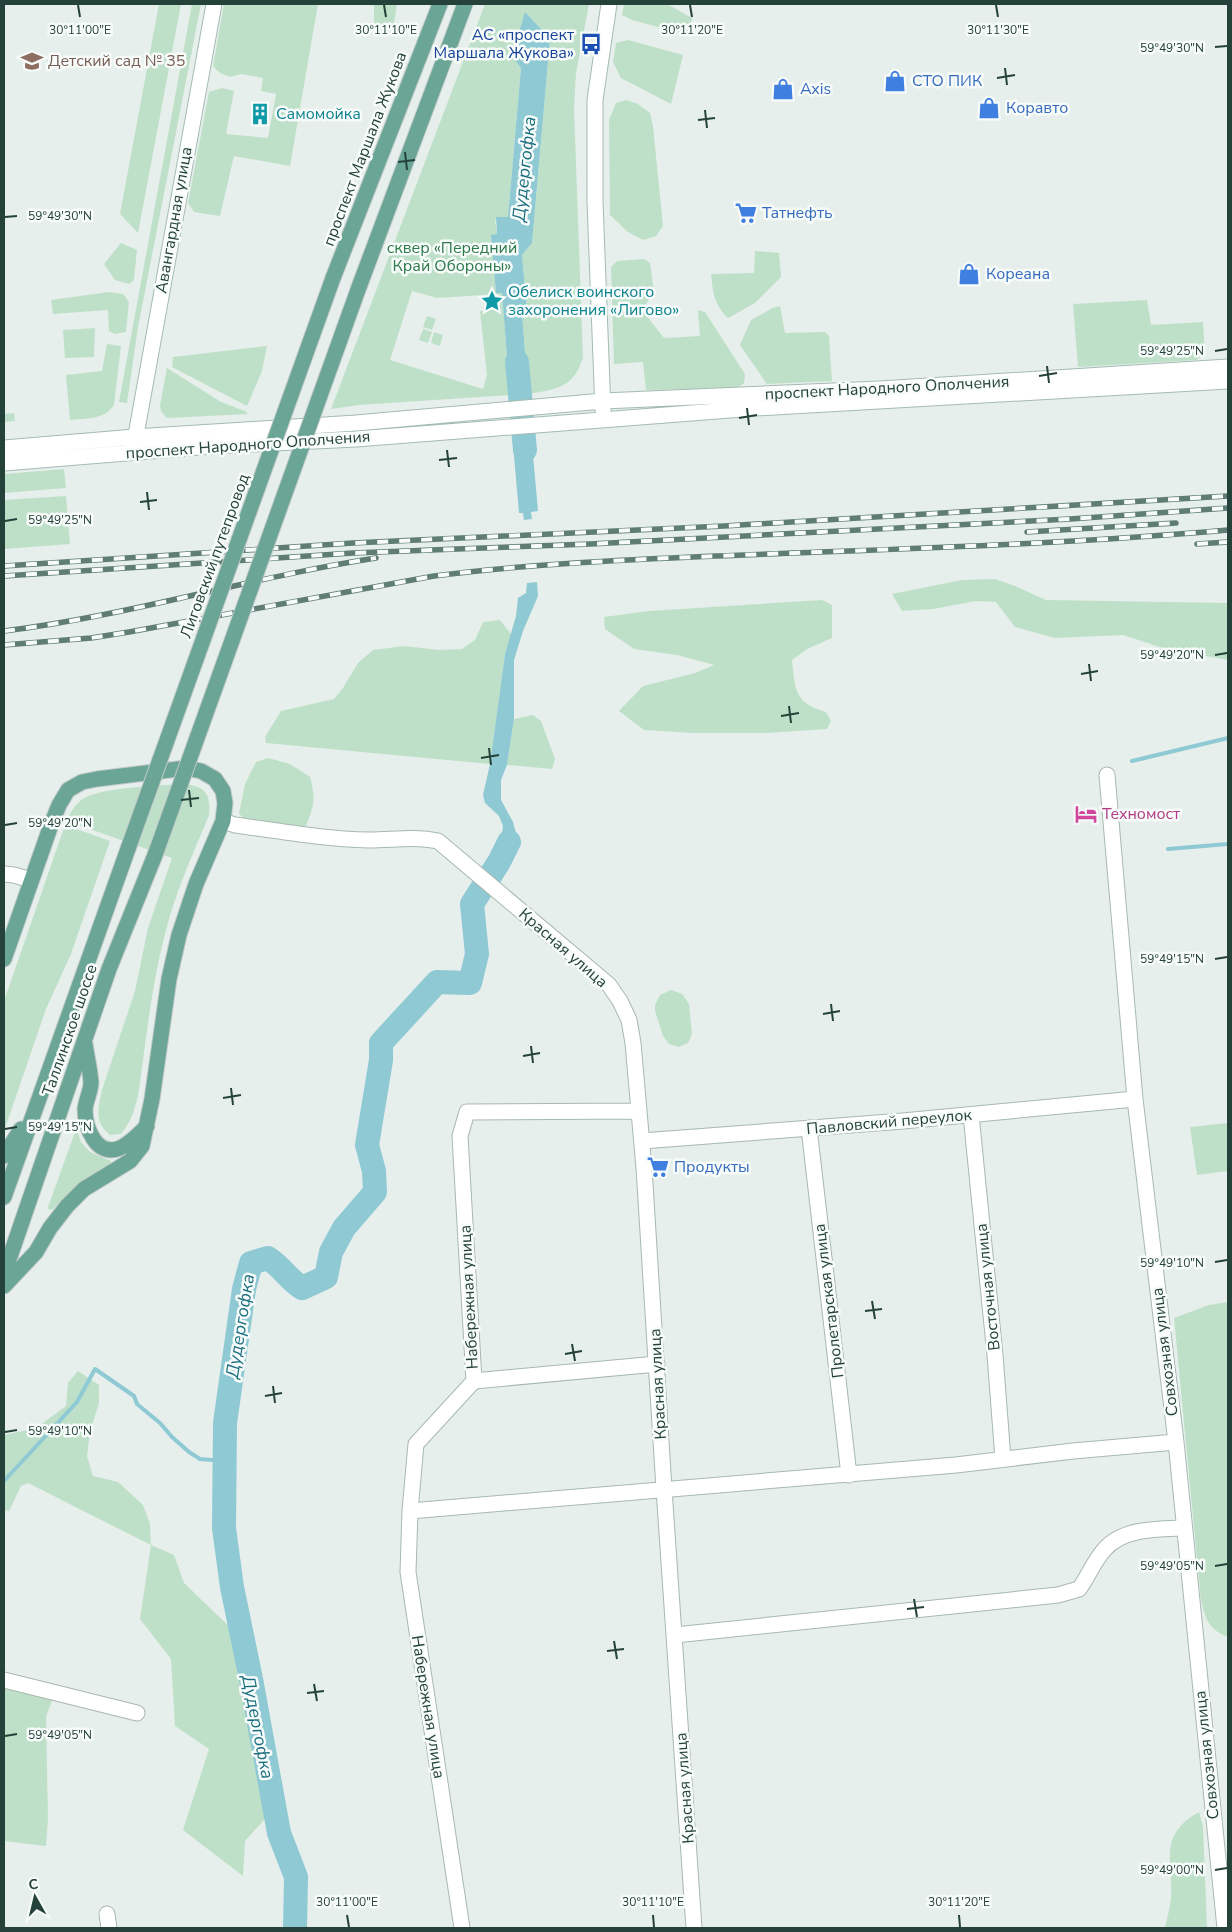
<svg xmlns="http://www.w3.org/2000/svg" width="1232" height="1932" viewBox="0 0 1232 1932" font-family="'Nunito Sans',sans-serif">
  <rect width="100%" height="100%" fill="#e6efeb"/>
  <path fill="#bfe0c8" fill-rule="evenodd" d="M159,4h22l-43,229 -18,-19z
    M192,4h9l-63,323 -11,76 -8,-1z
    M224,4h94l-28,162 -56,-10 -14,60 -26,-4 -6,-9 21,-111 13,-4 12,3 -8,43 42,4 8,-44 -15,-3 2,-13 -22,-4 -11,3 -10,-4 -7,-7z
    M374,4h23l-3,19 -7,6 -9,2 -3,-5 -1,-7z
    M485,4h104l-13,69 -2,35 9,250c-2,4 -3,8 -5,12 -11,20 -29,20 -50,24l-6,-83h5l-5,-56 10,-12 18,-204 -29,29 -13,149 -13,3 2,14 -5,1 4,57h6l8,103 -151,10 -28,4zM412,291l25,7 62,-4 1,15 -20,2 7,64 -4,14 -93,-29z
    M624,4h43l25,14 -4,17 -56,-15 -10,-5z
    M628,40l55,15 -12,49 -50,-26 -8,-16 3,-19z
    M626,100l12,4 12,9 3,13 10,100 -7,10 -13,4 -15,-8 -18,-17 -1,-95 7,-17z
    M121,243l16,7 -3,30 -5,4 -14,-4 -11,-16z
    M755,251l24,2 2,24 -26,26 -27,15c-14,-14 -15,-24 -17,-44l43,-1z
    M644,259l6,4 4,29 -12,18 22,28 36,-2 -2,-26 7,2 40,62 -1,9 -7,5 -91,2 -3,-28 -29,2 -3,-97 6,-6z
    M109,292l14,2 6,8 -3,30 -11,2 -6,-3 -1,-21 -55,4 -2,-14z
    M1147,300l4,25 52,-3 2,33 -9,5 -118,7 -5,-63z
    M780,306l5,27 40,-1 4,4 3,45 -65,3 -27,-39 11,-25 22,-12z
    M427,316l9,3 -4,11 -9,-3z
    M95,328l-1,29 -29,1 -2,-28z
    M423,329l9,3 -4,11 -9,-3z
    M434,332l9,3 -3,11 -9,-3z
    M107,344l14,2 -7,59c-10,15 -27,13 -44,15l-4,-45 36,-4z
    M267,346l-5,25 -15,35 -75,-39 1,-10z
    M167,368l54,34 24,9 3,3 -81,4 -6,-7 -1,-6z
    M14,413l1,8 -11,1v-8z
    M64,469l2,19 -62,5v-19z
    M66,496l4,48 -66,5v-49z
    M995,579l20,7 31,14 182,3v57l-62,-11 -43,-14 -68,3 -40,-11 -19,-25 -20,-1 -43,8 -31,2 -10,-17 70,-14z
    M822,600l10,5v33l-25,11 -15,11c3,29 2,43 34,52l5,9 -4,8 -60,4h-74l-49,-3 -25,-19 24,-25 52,-13 19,-8 -37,-10 -43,-6 -29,-20 -1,-12 45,-6z
    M500,620l12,15 -7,19 -15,110 -224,-21 -1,-6 16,-26 53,-12 9,-11 15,-25 15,-13 31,-4 35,4 23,-1 13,-9 8,-18z
    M533,715l8,6 14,38 -3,10 -45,-4 7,-46z
    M268,758l22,6 20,13c6,22 4,28 -4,49l-24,1 -38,-7 -5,-7 6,-29 11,-22z
    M183,784c22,2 28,9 26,31 -16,39 -34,78 -44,119 -14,53 -19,108 -27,162 -4,15 -7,26 -17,38l-11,1c-16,-12 -12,-27 -8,-45l33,-99 13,-63 24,-70 -105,-37c4,-10 9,-19 19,-24 22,-10 71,-11 97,-13z
    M65,825l45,16 -39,113 -25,55 -42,122v-130z
    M671,990l11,4 7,10 3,30 -4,9 -9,4 -10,-3 -6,-8 -8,-25v-6l5,-10z
    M1228,1123v48l-31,4 -7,-48z
    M75,1132l3,1 3,9 9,10 21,9 -1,3 -30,18 -27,27 -4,1 -1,-3z
    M1228,1302v335c-20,-8 -22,-17 -27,-37l-27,-282 35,-13z
    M78,1371l21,14v18l-9,29 -3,24 6,20 25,6 25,23 7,19 1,21 23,10 10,28 53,51 34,178 -26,29 -2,35 -60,-46 26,-81 -34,-23 -4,-67 -31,-40 11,-74 -123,-62 -7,3 -12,25 -5,-1v-75l32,-7 30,-22 2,-23z
    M4,1686l48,14 -6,17 2,102 -2,27 -42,-5z
    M1199,1812l4,15 4,101h-42c2,-10 5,-20 6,-30 2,-39 -13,-63 28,-86z"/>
  <path fill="#8ec9d4" d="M525,12l25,27 -18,204 -10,12 5,56 -5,1 6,82 -18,1 -8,-102h-6l-5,-58 6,-1 -1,-17h12l13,-149 -9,-12z
    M531,432l7,79 -7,1 1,7 -8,1 -1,-7h-4l-7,-80z
    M537,582l1,14 -15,35 -9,29v59l-7,46 -6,15v20l12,22 4,15 -4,14 -12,26 -13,-11 13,-24 2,-16 -4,-10 -14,-13 -2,-8 7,-31 15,-110 11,-38 2,-18 8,-5 1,-10z"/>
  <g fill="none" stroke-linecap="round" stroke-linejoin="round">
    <path stroke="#8ec9d4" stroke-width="4" d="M1132,761l96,-23
      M1168,849l60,-5
      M4,1481l73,-79 18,-33 39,27 3,8 23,19 12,14 17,15 11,7 24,2"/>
    <path stroke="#8ec9d4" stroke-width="24" d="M517,362l8,88
      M295,1928l1,-51 -17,-44 -28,-154 -19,-92 -8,-59 1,-105 19,-134 7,-26 17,-5c14,9 21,22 34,30l24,-11 5,-25 13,-24 31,-36 -1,-21 -7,-26 14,-85v-17l56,-61 33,1 7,-29 -5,-50 27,-42 10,-20"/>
    <g stroke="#a8b8b2" stroke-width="17">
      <path id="street" d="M1107,775l28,324 41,343 49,486
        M223,821l12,4c44,6 89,14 134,15 24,0 46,-4 69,1l171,144 11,16 9,19 4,23 11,125 20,321 30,439
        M4,874l10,1 17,5
        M971,1115l24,240 8,104
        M809,1128l40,347
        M642,1141l261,-20 232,-22
        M474,1381l183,-17
        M410,1511l546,-46 117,-14 103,-9
        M675,1635l383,-40 21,-6c9,-12 15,-28 25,-39 18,-22 54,-21 79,-22
        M4,1680l133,33
        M107,1914l2,14
        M462,1928l-54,-356 2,-61 6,-67 58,-63 -14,-245 7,-24 172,-1"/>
    </g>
    <g stroke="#a4bbb3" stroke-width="17">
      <path id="secondary" d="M603,411l-8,-209v-102l14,-96
        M134,446l80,-442
        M4,448l131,-11 221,-14 247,-22 277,-12 348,-22
        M4,463l208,-17 144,-7 400,-31 472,-27"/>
    </g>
    <g stroke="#c2cac8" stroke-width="17">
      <path id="primary" d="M333,278l107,-274
        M359,287l106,-283
        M4,959l47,-134 8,-20 9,-15 14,-8 15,-3 89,-11 15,3 14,8 8,12 2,12 -2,18 -27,63 -17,51 -10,44 -17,120 -10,47 -12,15 -46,28 -17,17 -17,22 -14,24 -32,34
        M85,1044c2,12 5,26 6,38 0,9 -5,18 -6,27 0,18 11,49 35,39 11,-5 19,-14 27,-22
        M4,1156l17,-27
        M4,1197l125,-351
        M4,1274l105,-305 46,-114"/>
    </g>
    <use href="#street" stroke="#fff" stroke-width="15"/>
    <use href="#secondary" stroke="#fff" stroke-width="15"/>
    <use href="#primary" stroke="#6aa596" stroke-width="15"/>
    <g stroke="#5f7d75" stroke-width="5.5">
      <path id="rail" d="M1027,532l149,-9
        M1197,544l31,-2
        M4,566l349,-23 371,-17 504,-30
        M4,576l349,-23 237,-9 480,-25 158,-11
        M4,631c125,-15 247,-54 372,-73
        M4,645l87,-7 38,-6 305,-56c94,-12 189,-16 283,-20 170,-7 341,-11 511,-26"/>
    </g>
    <use href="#rail" stroke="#f7fbf9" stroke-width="4" stroke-dasharray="11" stroke-linecap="butt"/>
    <g stroke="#c2cac8" stroke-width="17" stroke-linecap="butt">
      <path id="primary-bridge" d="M129,846l204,-568
        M155,855l204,-568"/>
    </g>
    <use href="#primary-bridge" stroke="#6aa596" stroke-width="15"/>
  </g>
  <path fill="none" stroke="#24423a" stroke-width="2" d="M78,5l2,12M384,5l2,12M690,5l2,12M996,5l2,12M1215,47l12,-1M1005,68l2,17M997,78l18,-3M705,110l2,18M698,120l17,-2M405,152l2,18M398,162l17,-2M5,217l12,-1M1215,351l12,-2M1047,366l2,17M1039,376l18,-3M747,408l2,17M739,418l18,-3M447,450l2,17M439,460l18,-2M147,492l2,18M140,502l17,-2M5,521l12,-2M1215,655l12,-2M1089,664l2,17M1081,674l17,-3M789,706l2,17M781,716l18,-3M489,748l2,17M481,758l18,-3M189,790l2,17M181,800l18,-2M5,825l12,-2M1215,959l12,-2M831,1004l2,17M823,1014l17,-3M531,1046l2,17M523,1056l17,-3M231,1088l2,17M223,1098l18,-3M5,1129l12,-2M1215,1262l12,-2M872,1301l3,18M865,1311l17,-2M572,1344l3,17M565,1354l17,-3M273,1386l2,17M265,1396l17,-3M5,1432l12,-2M1215,1566l12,-2M914,1599l3,18M907,1609l17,-2M614,1641l3,18M607,1651l17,-2M314,1684l3,17M307,1693l17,-2M5,1736l12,-2M1215,1870l12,-2M347,1915l2,12M653,1915l1,12M959,1915l1,12"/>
  <defs>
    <g id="bus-bare" transform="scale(1.725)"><path d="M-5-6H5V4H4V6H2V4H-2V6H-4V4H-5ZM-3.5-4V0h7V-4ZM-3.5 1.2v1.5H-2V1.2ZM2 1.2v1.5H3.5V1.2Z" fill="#1a4fb4" stroke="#f7fbf9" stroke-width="2.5" paint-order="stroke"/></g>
    <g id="school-bare" transform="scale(1.725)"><path d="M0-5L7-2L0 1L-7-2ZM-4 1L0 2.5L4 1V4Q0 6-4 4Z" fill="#8d6e63" stroke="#f7fbf9" stroke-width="2.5" paint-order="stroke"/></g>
    <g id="shop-bare" transform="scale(1.725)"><path d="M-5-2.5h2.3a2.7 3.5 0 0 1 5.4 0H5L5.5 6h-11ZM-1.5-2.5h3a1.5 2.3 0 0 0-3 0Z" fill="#3f7fe0" stroke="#f7fbf9" stroke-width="2.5" paint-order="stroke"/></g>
    <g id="building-bare" transform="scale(1.725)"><path d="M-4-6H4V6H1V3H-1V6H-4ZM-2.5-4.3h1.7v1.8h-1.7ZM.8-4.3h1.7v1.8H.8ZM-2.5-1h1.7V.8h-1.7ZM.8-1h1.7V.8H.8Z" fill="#0f9aa8" stroke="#f7fbf9" stroke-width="2.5" paint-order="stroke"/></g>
    <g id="supermarket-bare" transform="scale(1.725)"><path d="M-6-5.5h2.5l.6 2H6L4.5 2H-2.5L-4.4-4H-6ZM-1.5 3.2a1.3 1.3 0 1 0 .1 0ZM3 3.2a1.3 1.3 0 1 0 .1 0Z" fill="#3f7fe0" stroke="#f7fbf9" stroke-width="2.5" paint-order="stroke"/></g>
    <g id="sight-bare" transform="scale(1.725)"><path d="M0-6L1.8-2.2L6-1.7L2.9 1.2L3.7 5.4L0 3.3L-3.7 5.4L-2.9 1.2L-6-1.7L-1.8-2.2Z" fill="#0f9aa8" stroke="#f7fbf9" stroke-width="2.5" paint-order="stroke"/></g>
    <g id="hotel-bare" transform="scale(1.725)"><path d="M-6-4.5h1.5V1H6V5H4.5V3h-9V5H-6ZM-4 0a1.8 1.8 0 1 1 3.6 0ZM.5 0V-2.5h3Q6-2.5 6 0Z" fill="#d1479c" stroke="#f7fbf9" stroke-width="2.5" paint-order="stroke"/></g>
  </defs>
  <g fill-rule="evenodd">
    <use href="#bus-bare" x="591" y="44"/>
    <use href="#school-bare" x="32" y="61"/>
    <use href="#shop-bare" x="895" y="81"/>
    <use href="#shop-bare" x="783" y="89"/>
    <use href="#shop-bare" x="989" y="108"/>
    <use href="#building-bare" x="260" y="114"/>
    <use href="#supermarket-bare" x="746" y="213"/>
    <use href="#shop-bare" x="969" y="274"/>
    <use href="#sight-bare" x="492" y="301"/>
    <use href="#hotel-bare" x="1086" y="814"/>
    <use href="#supermarket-bare" x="658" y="1167"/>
  </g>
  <g text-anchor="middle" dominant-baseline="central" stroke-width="5" stroke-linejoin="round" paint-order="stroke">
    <g font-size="16" fill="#164399" stroke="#f7fbf9" text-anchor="end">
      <text x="574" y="35">АС «проспект<tspan x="574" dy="18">Маршала Жукова»</tspan></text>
    </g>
    <g font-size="16" fill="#785e54" stroke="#f7fbf9" text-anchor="start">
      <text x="48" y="61">Детский сад № 35</text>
    </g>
    <g font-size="16" fill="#366cbe" stroke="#f7fbf9" text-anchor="start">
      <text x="912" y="81">СТО ПИК</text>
      <text x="800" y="89">Axis</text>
      <text x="1006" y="108">Коравто</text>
      <text x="762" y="213">Татнефть</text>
      <text x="986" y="274">Кореана</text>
      <text x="674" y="1167">Продукты</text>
    </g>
    <g font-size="16" fill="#0d838f" stroke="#f7fbf9" text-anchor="start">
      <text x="276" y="114">Самомойка</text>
      <text x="508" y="292">Обелиск воинского<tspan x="508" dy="18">захоронения «Лигово»</tspan></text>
    </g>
    <g font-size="16" fill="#24423a" stroke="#f7fbf9">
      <text transform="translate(365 149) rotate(-69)">проспект Маршала Жукова</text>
      <text transform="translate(174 220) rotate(-80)">Авангардная улица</text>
      <text transform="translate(887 388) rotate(-3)">проспект Народного Ополчения</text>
      <text transform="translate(248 445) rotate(-4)">проспект Народного Ополчения</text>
      <text transform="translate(215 556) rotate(-70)">Лиговский путепровод</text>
      <text transform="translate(563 948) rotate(41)">Красная улица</text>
      <text transform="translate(70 1030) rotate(-71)">Таллинское шоссе</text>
      <text transform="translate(889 1122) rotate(-5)">Павловский переулок</text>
      <text transform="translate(988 1287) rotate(-96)">Восточная улица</text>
      <text transform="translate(469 1297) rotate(-93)">Набережная улица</text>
      <text transform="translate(829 1301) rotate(-97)">Пролетарская улица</text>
      <text transform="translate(1165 1352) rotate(-97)">Совхозная улица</text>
      <text transform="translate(658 1384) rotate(-93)">Красная улица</text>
      <text transform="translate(428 1707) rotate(81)">Набережная улица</text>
      <text transform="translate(1207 1755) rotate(-96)">Совхозная улица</text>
      <text transform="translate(685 1788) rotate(-94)">Красная улица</text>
    </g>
    <g font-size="16" fill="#2d7a4b" stroke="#f7fbf9">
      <text x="452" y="248">сквер «Передний<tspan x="452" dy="18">Край Обороны»</tspan></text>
    </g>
    <g font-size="16" fill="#b23c85" stroke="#f7fbf9" text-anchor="start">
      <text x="1102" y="814">Техномост</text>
    </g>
    <g font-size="18" font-style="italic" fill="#1c6f80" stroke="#f7fbf9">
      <text transform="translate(524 169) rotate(-84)">Дудергофка</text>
      <text transform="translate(240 1326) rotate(-81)">Дудергофка</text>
      <text transform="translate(258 1727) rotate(79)">Дудергофка</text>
    </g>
  </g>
  <g font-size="12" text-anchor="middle" fill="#24423a" stroke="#f7fbf9" stroke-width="5" stroke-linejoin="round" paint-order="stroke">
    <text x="80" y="34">30°11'00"E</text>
    <text x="386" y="34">30°11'10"E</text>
    <text x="692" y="34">30°11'20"E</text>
    <text x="998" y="34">30°11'30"E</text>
    <text x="1172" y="52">59°49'30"N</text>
    <text x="60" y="220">59°49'30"N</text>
    <text x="1172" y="355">59°49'25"N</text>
    <text x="60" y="524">59°49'25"N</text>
    <text x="1172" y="659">59°49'20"N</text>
    <text x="60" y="827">59°49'20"N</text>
    <text x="1172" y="963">59°49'15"N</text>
    <text x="60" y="1131">59°49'15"N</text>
    <text x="1172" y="1267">59°49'10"N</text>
    <text x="60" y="1435">59°49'10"N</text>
    <text x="1172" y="1570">59°49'05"N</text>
    <text x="60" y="1739">59°49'05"N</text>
    <text x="1172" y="1874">59°49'00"N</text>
    <text x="347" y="1906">30°11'00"E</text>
    <text x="653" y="1906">30°11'10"E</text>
    <text x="959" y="1906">30°11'20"E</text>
  </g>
  <rect width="1232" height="1932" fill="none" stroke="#24423a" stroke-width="10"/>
  <g transform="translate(35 1897) rotate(352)" stroke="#f7fbf9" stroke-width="4" paint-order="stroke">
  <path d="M0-4L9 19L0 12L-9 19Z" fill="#24423a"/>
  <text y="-8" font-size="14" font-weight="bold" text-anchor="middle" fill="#24423a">С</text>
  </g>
</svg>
